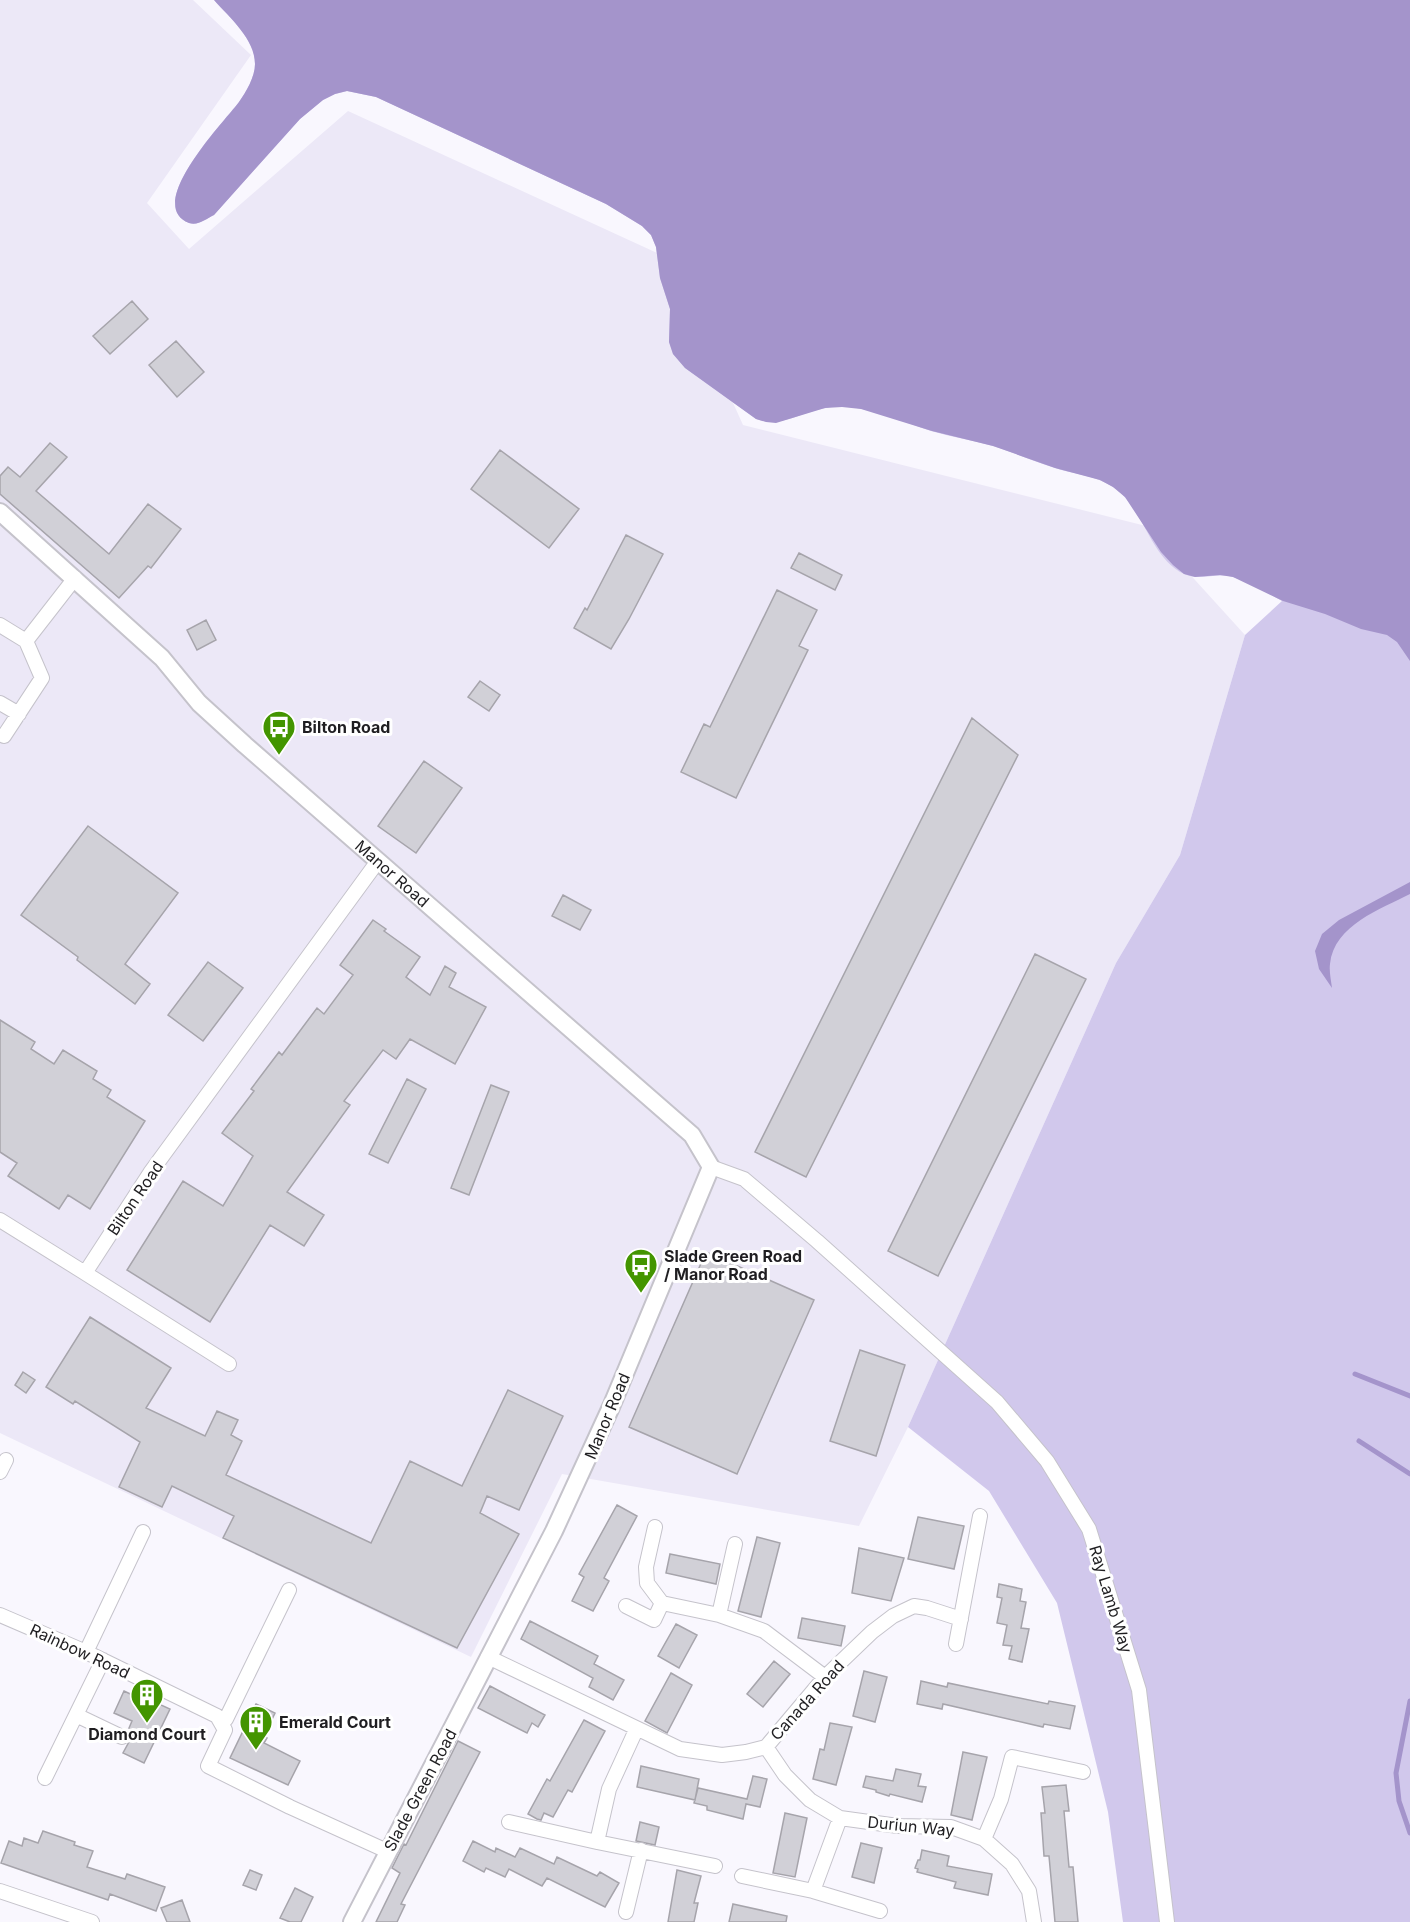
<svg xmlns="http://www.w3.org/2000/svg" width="1410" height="1922" viewBox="0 0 1410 1922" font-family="Inter,sans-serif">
  <rect width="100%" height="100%" fill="#f9f7fe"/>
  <path fill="#ece8f7" d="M0,0h193l58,55 -104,148 42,46 159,-138 320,147 75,167 403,101 99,109 -65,220 -64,108 -208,464 -49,99 -297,-52 -91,183 -471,-224z"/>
  <path fill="#d1c8ec" d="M214,0l1196,383v1539h-287l-15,-110 -51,-209 -68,-112 -81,-64 208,-464 64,-108 65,-220 37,-34c-15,-8 -32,-19 -49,-24 -16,-5 -34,4 -49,-3 -35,-17 -40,-67 -71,-87 -18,-12 -41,-13 -61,-20 -20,-6 -39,-15 -59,-21 -21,-6 -42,-9 -62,-15 -16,-5 -31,-12 -47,-16 -19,-6 -39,-11 -58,-7 -26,4 -44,20 -70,11l-71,-51 -12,-14 -4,-12 1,-33 -10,-31 -4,-31 -5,-12 -9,-9 -36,-22 -230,-107 -29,-6 -12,3 -12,6 -23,19 -86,96c-8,4 -16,11 -25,8 -46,-18 36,-102 50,-121 7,-10 16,-25 16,-38 0,-25 -25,-46 -41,-64z"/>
  <path fill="#a494cb" d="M214,0h1196v661l-13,-19 -10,-7 -26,-6 -36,-15 -42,-13 -50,-24 -13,-2 -25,2 -11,-3 -11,-9 -12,-13 -36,-55 -12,-10 -13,-7 -45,-12 -62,-22 -61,-15 -71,-22 -19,-2 -17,1 -49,15 -10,-1 -10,-3 -71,-51 -12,-14 -4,-12 1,-33 -10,-31 -4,-31 -5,-12 -9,-9 -36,-22 -230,-107 -29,-6 -12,3 -12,6 -23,19 -86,96c-8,4 -16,11 -25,8 -46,-18 36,-102 50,-121 7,-10 16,-25 16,-38 0,-25 -25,-46 -41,-64z
    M1410,882v12c-29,15 -76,31 -80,70 -1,7 1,16 2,24l-13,-19 -4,-18 7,-17 17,-14z"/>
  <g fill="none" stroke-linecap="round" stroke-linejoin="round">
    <path stroke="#a494cb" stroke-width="5" d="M1355,1374l55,22
      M1359,1441l51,33
      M1410,1701l-14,72 3,28 11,32"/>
  </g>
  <path fill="#d1d0d7" stroke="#a6a4ab" stroke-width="1.5" d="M132,301l16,18 -38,35 -17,-18z
    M176,341l28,31 -27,25 -28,-32z
    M50,443l17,14 -31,34 73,63 39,-50 33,25 -30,39 -3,-2 -29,32 -119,-104v-18l8,-9 12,10z
    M500,450l79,59 -30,39 -78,-59z
    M626,535l37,19 -34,65 -18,30 -37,-21 11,-20 2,2z
    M799,553l43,22 -7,15 -44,-22z
    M777,590l40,20 -18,36 9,4 -72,148 -55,-26 23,-48 6,3z
    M206,620l10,20 -19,10 -10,-20z
    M480,681l20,14 -11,16 -21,-14z
    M972,718l46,37 -212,422 -51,-25z
    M424,761l38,27 -46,65 -38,-27z
    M88,826l90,67 -53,71 25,20 -15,20 -58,-44 1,-3 -57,-42z
    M563,895l28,15 -11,20 -28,-14z
    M373,920l13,9 -2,2 36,26 -14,20 24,18 15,-29 11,7 -7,14 37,20 -31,57 -45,-25 -14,20 -13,-9 -39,51 6,4 -63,87 37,23 -20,31 -34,-21 -60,97 -83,-52 56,-89 40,25 30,-50 -31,-23 32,-42 -3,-2 28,-37 3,3 35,-47 7,6 29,-39 -13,-10z
    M1035,954l51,25 -148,297 -50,-25z
    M208,962l35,26 -40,53 -35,-26z
    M0,1020l35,22 -4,7 23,15 9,-14 34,21 -4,8 18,11 -4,7 38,24 -55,88 -22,-14 -9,14 -51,-33 9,-13 -17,-11z
    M407,1079l19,10 -38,74 -19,-9z
    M491,1085l18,7 -40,103 -18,-7z
    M706,1252l108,48 -77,174 -108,-47z
    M90,1317l81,51 -25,40 59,28 12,-25 21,9 -7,15 11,6 -16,34 145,68 39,-82 52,25 46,-96 55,26 -44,94 -32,-14 -7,17 39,21 -62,114 -234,-110 11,-22 -62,-30 -10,21 -43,-20 21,-45 -65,-41 -2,3 -27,-17z
    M860,1350l45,15 -29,91 -46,-15z
    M23,1372l12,8 -9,13 -11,-8z
    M617,1505l20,11 -33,62 5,3 -16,30 -21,-10 12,-24 -5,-3z
    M918,1517l46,9 -10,43 -46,-10z
    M757,1537l23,6 -19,74 -23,-6z
    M859,1548l45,10 -13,43 -39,-8z
    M670,1554l50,10 -4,20 -50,-11z
    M999,1584l23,5 -2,12 6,1 -5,26 8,1 -7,33 -13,-3 3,-13 -9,-1 4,-20 -10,-2 5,-25 -5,-1z
    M802,1618l43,8 -4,20 -43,-8z
    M530,1621l68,35 -4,8 30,16 -11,20 -24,-13 4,-9 -72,-39z
    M676,1624l21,11 -18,33 -21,-12z
    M774,1661l16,13 -27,33 -16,-13z
    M864,1671l23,6 -12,45 -22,-6z
    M671,1673l21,12 -25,48 -22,-12z
    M921,1681l26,6 1,-4 100,21 1,-3 26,5 -5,23 -26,-5 -1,3 -100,-23 -1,5 -25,-5z
    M490,1686l55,29 -7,12 -6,-4 -5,10 -49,-25z
    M124,1691l23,11 1,-3 22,10 -26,54 -21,-10 7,-13 4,-10 -5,-2 3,-7 -18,-8z
    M256,1704l19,9 -11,23 3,2 -3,5 36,18 -12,24 -58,-27z
    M584,1720l21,11 -33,61 -4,-2 -15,27 -9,-4 -3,7 -4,-1 -9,-5 19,-35 3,2z
    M830,1723l22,4 -16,58 -23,-6 7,-30 4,1z
    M458,1741l22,11 -79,152 4,1 -8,17h-21l24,-49 -8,-5 12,-24 2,1z
    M963,1752l24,5 -15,63 -21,-5z
    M641,1766l58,13 -4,21 -58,-13z
    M896,1769l25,5 -3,12 8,1 -4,15 -32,-8 -1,2 -13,-4v-2l-13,-3 3,-11 27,5z
    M753,1776l14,3 -7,28 -14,-3 -3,15 -36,-9v-4l-13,-3 4,-15 49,11z
    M1066,1785l3,26h-5l5,56h4l5,55h-23l-6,-66h-5l-3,-43h4l-3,-26z
    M785,1813l22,5 -12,59 -22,-4z
    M640,1822l19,5 -4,18 -19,-4z
    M43,1831l32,11 -1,3 19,6 -6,16 38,12 2,-5 38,13 -9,24 -46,-17 -2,6 -107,-37 8,-22 13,5 2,-8 14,5z
    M473,1841l22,11 1,-4 19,9 5,-9 34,16 3,-7 40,19 3,-4 19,11 -14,24 -58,-29 -5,8 -33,-17 -4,8 -19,-9 -2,4 -21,-11z
    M861,1843l21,5 -8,35 -22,-6z
    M922,1850l27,6 -2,10 45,8 -4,21 -34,-7 2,-6 -39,-10 1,-3 -3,-1 3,-8h2z
    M250,1870l12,5 -6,15 -13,-5z
    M677,1870l24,6 -7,27h4l-4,19h-26z
    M295,1888l18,9 -12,25h-11l-10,-4z
    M182,1900l8,22h-23l-6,-14z
    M733,1904l54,12 -1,6h-57z"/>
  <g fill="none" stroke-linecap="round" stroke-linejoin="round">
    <g stroke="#c5c3cb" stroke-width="16">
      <path id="minor" d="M0,625l26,16
        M0,703l19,11
        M4,736l38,-58 -16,-37 49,-63
        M711,1167l33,12 73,62 180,161 50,59 42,68 50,161 28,232
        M0,1220l85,53
        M229,1364l-144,-91 65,-100 228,-312
        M0,1472l6,-12
        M655,1527l-9,40 1,16 15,20
        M626,1606l28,14 8,-17 57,12 45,16 61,46
        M0,1615l86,37 131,64 8,14 -17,36 82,41 97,44
        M719,1615l16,-71
        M956,1644l24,-128
        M86,1652l57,-120
        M488,1657l192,92 42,6 24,-3 20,-5 59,-70 47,-45 21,-16 21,-10 13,2 34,11
        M76,1715l46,22
        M221,1723l5,-4 63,-129
        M766,1747l19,28 25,25 30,18 58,8 53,1 33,12 28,25 17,27 5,31
        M45,1778l58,-118
        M509,1822l88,20 12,-53 27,-59
        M984,1839l17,-40 11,-42 71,15
        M597,1842l118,24
        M742,1876l71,15 67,20
        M0,1891l92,31
        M813,1891l27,-73
        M626,1912l15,-62"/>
    </g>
    <g stroke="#c5c3cb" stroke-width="20">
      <g id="tertiary">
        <path id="s1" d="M0,512l162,146 37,45 46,42 447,390 19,32 -100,240 -57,124 -202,391"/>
      </g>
    </g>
    <use href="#minor" stroke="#fff" stroke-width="14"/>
    <use href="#tertiary" stroke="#fff" stroke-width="16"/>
  </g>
  <defs>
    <g id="bus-pin" transform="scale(1.725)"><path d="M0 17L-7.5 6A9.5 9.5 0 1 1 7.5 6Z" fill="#439500" stroke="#fff"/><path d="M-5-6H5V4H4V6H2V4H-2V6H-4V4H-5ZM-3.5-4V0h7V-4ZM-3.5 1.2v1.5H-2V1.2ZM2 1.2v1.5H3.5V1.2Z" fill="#fff"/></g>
    <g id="building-pin" transform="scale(1.725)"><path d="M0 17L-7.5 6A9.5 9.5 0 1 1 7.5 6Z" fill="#439500" stroke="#fff"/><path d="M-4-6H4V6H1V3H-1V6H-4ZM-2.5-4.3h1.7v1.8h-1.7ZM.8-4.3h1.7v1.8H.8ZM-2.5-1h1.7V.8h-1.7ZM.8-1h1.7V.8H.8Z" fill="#fff"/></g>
  </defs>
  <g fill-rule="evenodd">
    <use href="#bus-pin" x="279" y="727"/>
    <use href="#bus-pin" x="641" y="1265"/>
    <use href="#building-pin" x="147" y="1695"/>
    <use href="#building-pin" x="256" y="1722"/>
  </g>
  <g text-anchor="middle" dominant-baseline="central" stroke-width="6" stroke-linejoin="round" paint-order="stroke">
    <g font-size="16" font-weight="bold" fill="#1f1e21" stroke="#fff" text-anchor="start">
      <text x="302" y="727">Bilton Road</text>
      <text x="664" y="1256">Slade Green Road<tspan x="664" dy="18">/ Manor Road</tspan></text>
      <text x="279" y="1722">Emerald Court</text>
      <text x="147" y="1734" text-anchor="middle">Diamond Court</text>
    </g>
    <g font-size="16" fill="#1f1e21" stroke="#fff">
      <text stroke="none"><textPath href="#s1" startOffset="534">Manor Road</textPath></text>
      <text transform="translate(135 1198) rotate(-56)">Bilton Road</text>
      <text transform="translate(607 1416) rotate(-67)">Manor Road</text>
      <text transform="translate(1111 1599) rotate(73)">Ray Lamb Way</text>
      <text transform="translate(80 1651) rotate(25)">Rainbow Road</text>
      <text transform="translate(807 1700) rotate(-48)">Canada Road</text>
      <text transform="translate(420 1790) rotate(-62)">Slade Green Road</text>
      <text transform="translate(911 1826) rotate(6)">Duriun Way</text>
    </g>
  </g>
</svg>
